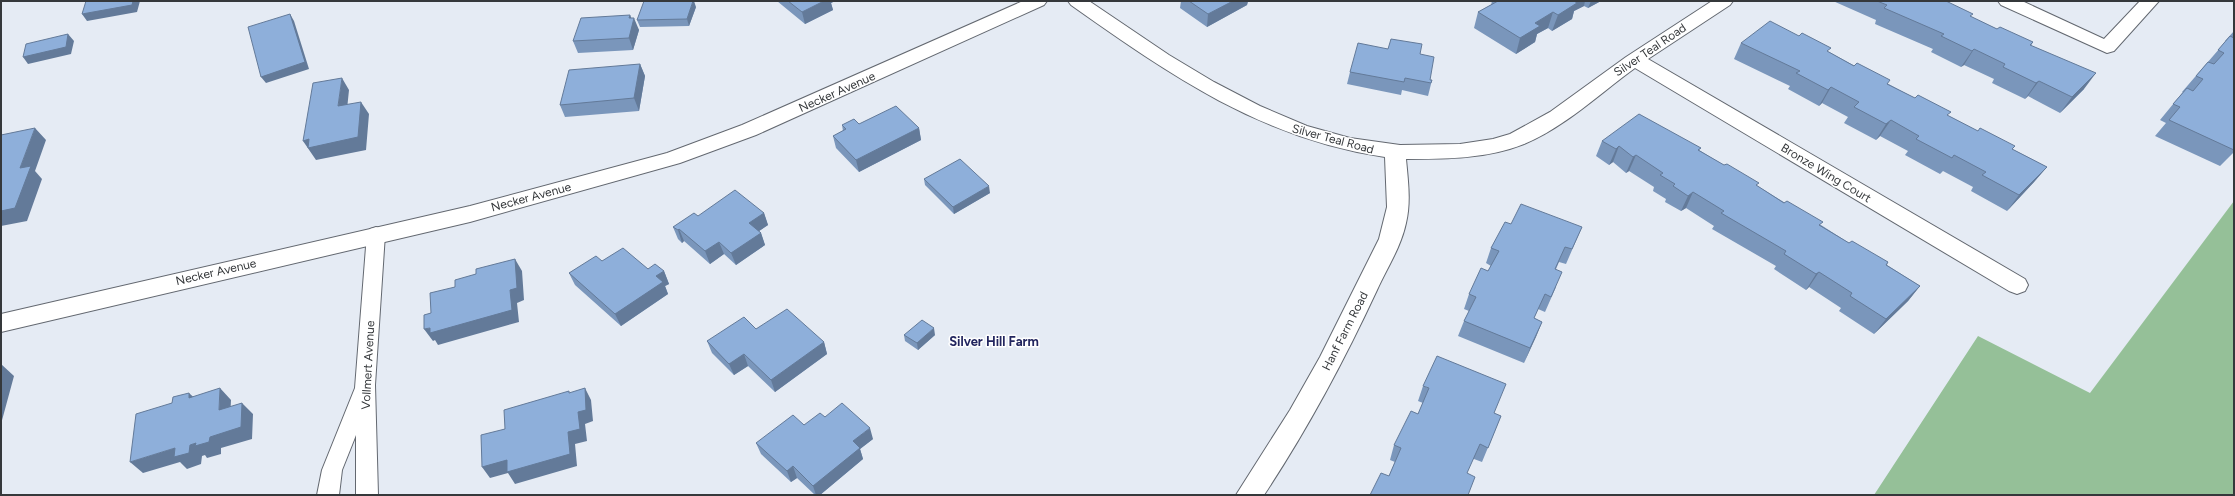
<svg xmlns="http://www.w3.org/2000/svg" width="2235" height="496" viewBox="0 0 2235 496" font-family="Figtree,sans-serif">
  <rect width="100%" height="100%" fill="#e5ebf4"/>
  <path fill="#95c098" d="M2234,201v294h-360l104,-159 112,57z"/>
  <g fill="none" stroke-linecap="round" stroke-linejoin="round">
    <g stroke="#636870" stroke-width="2">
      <path id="service" d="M376,227l6,2 3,5 -10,151 3,110h-22v-60l-14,35 -3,25h-22l5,-25 33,-82 12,-154 3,-5z"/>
    </g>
    <g stroke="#636870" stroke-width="2">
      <path id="minor" d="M1023,1h24l-3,4 -288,130 -76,28 -210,59 -469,110v-18l469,-108 197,-53 75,-28z
        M1068,1h21l80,54 45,27 46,24 47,20 43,12 50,7 60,-1 33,-5 17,-5 40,-22 76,-55 86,-56h21l-3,4 -82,54 377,220 3,6 -3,6 -8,3 -8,-3 -374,-223c-36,26 -70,59 -111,76 -38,15 -78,15 -118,15 2,22 5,43 0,64 -5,24 -19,45 -29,67 -33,71 -70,140 -113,205h-28l54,-85 30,-53 59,-118 8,-32 -2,-50c-123,-18 -215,-82 -314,-152z
        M1998,1h24l82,38 36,-38h19l-45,50 -7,2 -106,-48z"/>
    </g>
    <use href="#service" fill="#fff" fill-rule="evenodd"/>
    <use href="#minor" fill="#fff" fill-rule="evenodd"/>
  </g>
  <path fill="#7a96bb" d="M777,1h58l-4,2 2,7 -28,14z
    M1181,1h67l-1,4 -40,22 -27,-19z
    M1492,1h109l-13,7 -4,-2 -10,5 -2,8 -20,12 -4,-3 -11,6 -2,8 -19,12 -42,-26 4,-16 13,-7z
    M1833,1h113l25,16 26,12 36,13 -2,4 53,43 -24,24 -32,-17 -3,3 -33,-16 2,-4 -30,-14 -3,2 -30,-15 2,-3 -58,-25 1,-4z
    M696,7l-7,19 -49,1 -3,-7z
    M630,15l1,3 8,12 -6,20 -55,3 -5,-12z
    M2234,31v121l-14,14 -65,-30 11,-13 -6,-3 23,-28h-1l44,-51h-1z
    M1741,43l88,9 119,64 99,51 -13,15 -27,29 -36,-20 2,-4 -30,-16 -3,3 -35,-19 3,-4 -28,-15 -4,4 -32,-17 4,-6 -26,-14 -3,3 -31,-17 2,-3 -56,-27z
    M1388,49l32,5 10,26h2l-4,16 -26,-6 -1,5 -54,-11 3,-12z
    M640,64l5,12 -6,35 -74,6 -5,-12z
    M859,124l60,4 2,12 -62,32 -23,-24 -3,-12 10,-5 -1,-6z
    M1602,141l99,7 -2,2 122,75 28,18 39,19 -1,3 33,21 -12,15 -34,33 -35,-23 2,-3 -32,-21 -3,3 -32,-21 2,-3 -64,-37 2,-3 -28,-18 -5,3 -16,-9 1,-3 -13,-8 1,-4 -25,-16 -3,2 -13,-11 -4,3 -13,-9z
    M924,179l66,14 -36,21 -29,-29z
    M764,213l4,12 -9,6 2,2 4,12 -29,20 -12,-11 -14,10 -26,-23 -2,2 -4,-4 -5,-12 25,-11z
    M1511,224l71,3 -16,37 -7,-2 -3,7v18l-11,25 -7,-3 -4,9 8,4 -18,41 -66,-27 6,-15 5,-10 -5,-2 5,-15 19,-23 3,-5 -5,-3 5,-15z
    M602,261l62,10 5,13 -4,2 3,8 -47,32 -46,-41 -6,-12z
    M756,329l68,13 3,12 -52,38 -27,-26 -14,9 -22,-22 -5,-12z
    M904,335h31l-17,15 -13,-9z
    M1423,386l78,30 -19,46 -8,-3 -85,17 6,-14 -5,-2 4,-15 24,-31 5,-11 -5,-2z
    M825,417l48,22 -13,10 3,10 -43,36h-5l-18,-17 -6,4 -30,-28 -5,-11z"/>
  <path fill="#637a99" d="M133,1h7l-3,11 -50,9 -5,-7z
    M693,1h1l2,6 -7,19 -2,-7z
    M824,1h11l-4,2 2,7 -28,14 -3,-12z
    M1233,1h15l-1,4 -40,22 1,-13z
    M1572,1h13l-1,5 -10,5 -2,8 -20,12 6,-16z
    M1591,1h10l-13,7z
    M1553,12l-5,16 -11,6 -2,8 -19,12 4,-16 15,-15z
    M290,14l4,7 15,48 -43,14 -5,-6z
    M630,15l3,7 1,-4 5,12 -6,20 -4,-12v-20z
    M68,34l6,7 -3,13 -43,10 -5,-7z
    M1974,49l-10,16 -3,2 11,-16z
    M640,64l5,12 -6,35 -5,-13z
    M2096,73l-12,16 -24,24 12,-16z
    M342,78l7,12 -3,29 -8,-13z
    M2039,81l-11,15 -3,3 11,-16z
    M1831,87l-9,16 -3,3 9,-16z
    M361,102l8,12 -3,36 -50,10 -13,-19z
    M1891,120l-11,16 -4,4 10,-16z
    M35,128l11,12 -11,31 7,8 -15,42 -26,5v-15l19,-43z
    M919,128l2,12 -62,32 -3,-12z
    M1619,146l-6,16 -4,3 7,-16z
    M1636,155l-7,16 -3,2 7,-16z
    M2047,167l-13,15 -27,29 12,-16z
    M989,186l1,7 -36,21 -1,-7z
    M1693,192l-7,16 -5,3 7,-15z
    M764,213l4,12 -15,10 -4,-12z
    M679,229l5,12 -2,2 -4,-13z
    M761,233l4,12 -29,20 -5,-12z
    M719,242l5,12 -14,10 -5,-13z
    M515,259l7,12 2,29 -7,3 2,19 -81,23 -3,-5 -2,1 -9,-12 6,-1 80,-38z
    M664,271l5,13 -4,2 3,8 -47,32 -6,-12 41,-38z
    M1819,272l-10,15 -3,3 10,-16z
    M1920,286l-12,15 -34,33 12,-15z
    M1542,322l-6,15 -12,26 6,-15z
    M934,328l1,7 -17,15 -1,-7z
    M824,342l3,12 -52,38 -4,-12z
    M744,354l4,12 -14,9 -5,-11z
    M1,364l13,12 -13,48z
    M220,388l11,12 -1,21 -11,-11z
    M585,388l6,12 2,21 -8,3 2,17 -12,3 2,22 -62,18 -7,-11 -18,5 -8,-11 96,-55z
    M189,393l12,11 -12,-6z
    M242,403l11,11 -1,25 -31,9v6l-14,4 -2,-3 -3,1 -1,8 -14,5 -7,-7 -37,11 -13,-11 45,-14 15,-3 20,-8z
    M870,428l3,11 -13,10 3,10 -43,36h-4l-3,-9 40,-45z
    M793,466l4,12 -6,4 -4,-11z"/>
  <path fill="#8eafda" stroke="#637a99" d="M86,1h47l-1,4 -50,9z
    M644,1h49l-6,18 -50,1z
    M788,1h36l-22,11z
    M1189,1h44l-25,13z
    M1498,1h76l3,2 -19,12 -5,-3 -18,11 5,3 -20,12 -42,-26z
    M1877,1h69l27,13 -3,2 27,13 3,-2 33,15 -3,3 66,28 -24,24 -33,-16 -3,2 -33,-16 2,-3 -31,-15 -2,2 -31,-15 3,-2 -60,-26 3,-3z
    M290,14l15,48 -44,15 -13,-50z
    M630,15l-1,3h5l-5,20 -56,3 8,-23z
    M1770,21l29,15 3,-3 29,15 -4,3 27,15 3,-3 33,17 -3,4 28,14 3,-3 33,17 -4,3 31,16 2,-3 35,18 -3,3 35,18 -28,28 -37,-20 4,-3 -32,-17 -2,3 -36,-19 3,-3 -28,-16 -5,4 -32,-17 5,-5 -28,-15 -3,3 -32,-17 4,-2 -59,-28z
    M68,34l-2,13 -43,10 3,-13z
    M2230,36l4,2v112l-65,-30 11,-13 -7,-3 14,-16 6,3 10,-12 -7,-3 12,-14 6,2 10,-11 -6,-3z
    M1391,39l31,5 -2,10 14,3 -4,23h2l-1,3 -26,-5 -1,4 -54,-10 8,-29 30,6z
    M640,64l-6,34 -74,7 9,-35z
    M342,78l-4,28 23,-4 -3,35 -50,11 1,-9 -6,2 10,-58z
    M896,106l23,22 -63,32 -23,-24 13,-7 -4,-4 12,-6 5,5z
    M1639,114l62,34 -3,2 26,15 3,-1 32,19 -3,2 28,18 3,-2 36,21 -4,3 30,18 3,-2 36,21 -2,3 34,21 -34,33 -36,-23 2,-3 -33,-21 -3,2 -32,-20 2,-3 -65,-38 3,-2 -31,-19 -5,4 -15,-10 2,-2 -15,-9 3,-2 -27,-18 -3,2 -14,-11 -3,3 -14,-8z
    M35,128l-15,40 11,-2 -16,42 -14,3v-76z
    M960,159l29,27 -36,21 -29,-28z
    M735,190l29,23 -15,10 12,10 -30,20 -12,-11 -14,9 -26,-22 -1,1 -5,-3 21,-14 4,3z
    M1521,204l61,23 -10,22 -7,-2 -10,22 7,3 -11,25 -6,-3 -11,24 8,4 -12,26 -66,-27 12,-24 -7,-3 12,-26 7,3 11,-20 -8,-3 14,-26 6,2z
    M623,248l25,21 7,-5 9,7 -8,5 7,6 -48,32 -46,-41 27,-17 6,5z
    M515,259l2,29 -7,2 2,20 -82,23v-5l-6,1v-14l7,-2 -1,-20 25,-6v-7l21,-6v-5z
    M787,309l37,33 -53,38 -27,-26 -15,10 -22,-23 37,-24 12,12z
    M922,320l12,8 -17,15 -13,-8z
    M1437,356l69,28 -12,29 7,3 -13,32 -8,-4 -13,29 8,4 -7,18h-98l11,-22 8,3 12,-28 -7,-3 17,-34 7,3 11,-26 -6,-2z
    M220,388l-1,22 23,-7 -1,24 -31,10 -1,5 -14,4 1,-3 -6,2 -1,8 -15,4 1,-9 -45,14 6,-48 36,-11 1,-6 16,-4v5z
    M585,388l1,22 -8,2 2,17 -12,3 2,22 -63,18v-12l-25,7 -1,-32 24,-6 -1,-19 65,-19v2z
    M842,403l28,25 -17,13 7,7 -47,38 -20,-20 -6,5 -31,-28 37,-28 11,10 16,-12 5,4z"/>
  <g text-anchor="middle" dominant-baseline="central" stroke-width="3" stroke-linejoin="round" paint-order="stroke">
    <g font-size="12" fill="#35383b" stroke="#fff">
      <text transform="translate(1650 50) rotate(-34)">Silver Teal Road</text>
      <text transform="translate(837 92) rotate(-24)">Necker Avenue</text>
      <text transform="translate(1333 139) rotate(15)">Silver Teal Road</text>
      <text transform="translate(1826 173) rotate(31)">Bronze Wing Court</text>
      <text transform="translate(531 197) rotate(-15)">Necker Avenue</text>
      <text transform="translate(216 272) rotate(-13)">Necker Avenue</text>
      <text transform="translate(1345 331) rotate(-63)">Hanf Farm Road</text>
      <text transform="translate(368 365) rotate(-87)">Vollmert Avenue</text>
    </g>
    <g font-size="13" font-weight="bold" fill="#23265f" stroke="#fff">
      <text x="994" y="341">Silver Hill Farm</text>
    </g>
  </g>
  <rect width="2235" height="496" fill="none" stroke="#35383b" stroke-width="4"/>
</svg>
